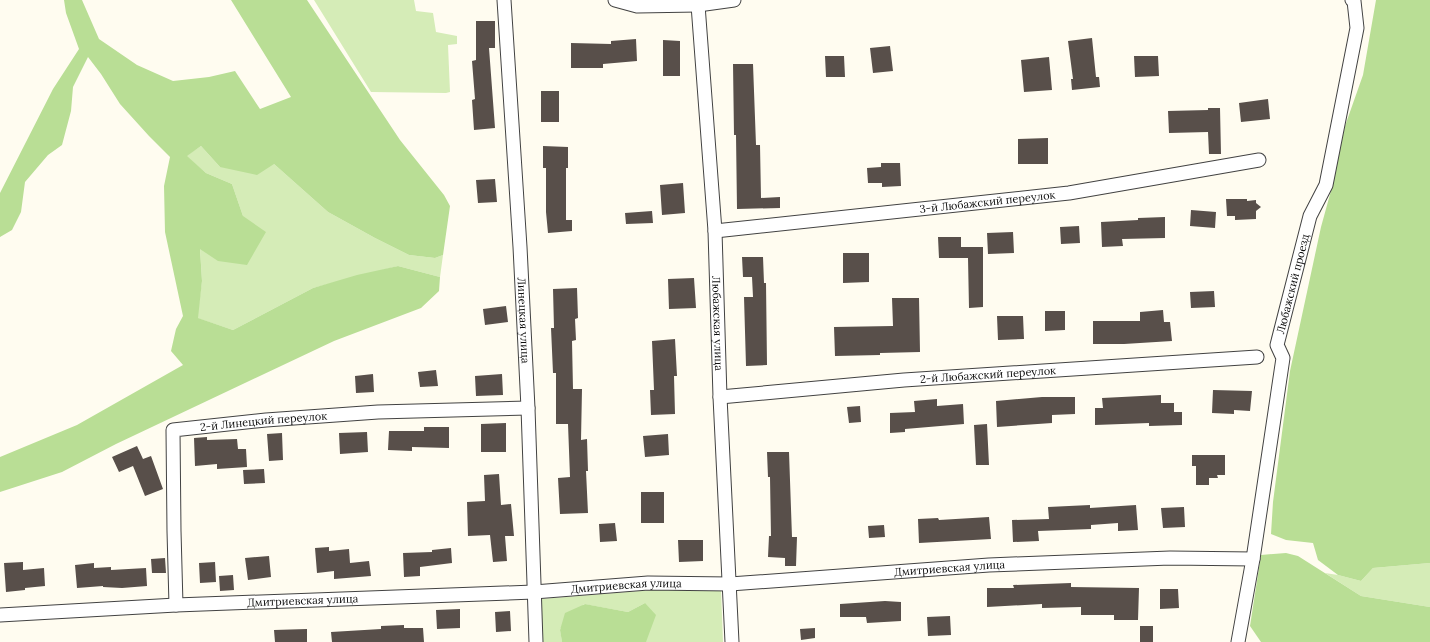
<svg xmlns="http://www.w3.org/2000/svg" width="1430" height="642" viewBox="0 0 1430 642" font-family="Lora,serif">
  <rect width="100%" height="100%" fill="#fffcf0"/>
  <path fill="#d5ecb7" d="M314,0h100l2,11 17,2 3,19 21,4v8l-9,1 2,47 -4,1 -75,-1z
    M201,146l19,21 54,-3 54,48 47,26 34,17 26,3 8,-3 -3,22 -42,-11 -85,22 -80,42 -36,-12 5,-37 -2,-33 43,-32 -11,-32 -26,-11 -20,-17z
    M1430,563v44l-69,-11 -36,-23 13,2 23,6 12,-13z
    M652,590h69l2,52h-77l-1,-39 -17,9 -44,-8 -24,25 2,13h-19l-2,-43z"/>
  <path fill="#b9de95" d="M64,0h18l17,39 38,26 36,16 36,-4 26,-6 25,38 31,-12 -60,-97h76l93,140 44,55 6,11 -7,49 -8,3 -26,-3 -34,-17 -47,-26 -54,-48 -17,11 -37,-8 -19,-21 -14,10 19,17 26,11 11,32 23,16 -19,33 -29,-4 -18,-12 2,32 -4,37 35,12 80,-42 44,-13 41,-9 42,11 -1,14 -18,17 -87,33 -218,103 -54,28 -62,20v-35l77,-32 106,-60 -12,-14 5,-22 7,-13 -18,-84 -1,-46 6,-29 -21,-21 -29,-32 -19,-30 -13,-17 -15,30 -2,24 -9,34 -14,10 -23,27 -4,30 -9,18 -12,7v-44l53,-104 26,-40 -13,-36z
    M1376,0h54v563l-57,5 -12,13 -23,-6 -20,-15 -5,-17 -27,-3 -15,-6 2,-32 17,-131 31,-144 11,-40 13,-61 18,-51z
    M1286,553l12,3 63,40 69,11v35h-169l-11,-16 11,-71z
    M645,603l11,12 -10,27h-84l-2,-12 5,-17 20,-9 43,8z"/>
  <path fill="#584f4a" d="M476,21h19v27h-6l6,80 -21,2 -2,-30 3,-1 -3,-38 4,-1z
    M1092,38l4,39h3l1,10 -28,3 -1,-11h2l-5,-38z
    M636,39l1,22 -34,3v4h-32v-25l40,1v-3z
    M663,40l17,1v35h-17z
    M890,46l3,25 -20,2 -3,-25z
    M825,56h19l1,21h-19z
    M1134,56h24l1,20 -24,1z
    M1049,57l3,33 -28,2 -3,-32z
    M733,64h20l3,81h4l1,53 19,-1v11l-43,1 -1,-74h-2z
    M541,91h18v31h-18z
    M1268,99l2,20 -29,3 -2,-19z
    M1208,108h12l1,46h-12l-1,-22 -39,1 -1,-22 40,-1z
    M1048,138v26h-30v-25z
    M543,146l25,1v21h-2v52h6v11l-24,2 -2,-21v-44h-3z
    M881,163h19l1,23 -19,1v-4h-14l-1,-15 14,-1z
    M495,179l2,23 -19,1 -2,-23z
    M683,183l2,30 -23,2 -2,-30z
    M1226,199h21v2l9,-1v3l5,4 -5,4v8l-21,1v-4h-8z
    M1191,210l25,2 -1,16 -25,-2z
    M652,211l1,12 -27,1 -1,-11z
    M1165,217v21l-43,1 1,7 -21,1 -1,-25 37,-2v-2z
    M1079,226l1,17 -19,1 -1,-17z
    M1013,232l1,21 -26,1 -1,-21z
    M938,237h23v10h22v60l-14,1 -1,-50h-29z
    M843,253h26v29l-26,1z
    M742,257h21l1,26h2l1,82 -21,1 -2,-69h9l-1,-20h-9z
    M694,278l2,30 -27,1 -1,-30z
    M577,288l1,30 -3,1 1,21 -4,1 1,48h9l-1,51 6,-1 1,32h-2l2,42 -28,1 -2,-36 12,-1 -2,-53h-12v-51h-3l-2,-45h3l-1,-39z
    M1214,291l1,16 -24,1 -1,-16z
    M892,298h27l1,54 -40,1v2l-45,1 -1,-29 59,-1z
    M506,306l2,16 -23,3 -2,-16z
    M1163,310l1,12h6l2,19 -48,3h-31v-23h47v-9z
    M1045,311h20v19l-20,1z
    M997,316h26l1,23 -26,1z
    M675,339l2,37h-3l1,38 -24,1 -1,-25h4l-2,-49z
    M436,370l2,16 -18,1 -2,-15z
    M373,374l1,18 -18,1 -1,-17z
    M502,374l1,21 -27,1 -1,-20z
    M1213,390l39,1 -2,20 -16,-1v4l-22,-1z
    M1161,395v8h13v9h8v13l-33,1v-3l-54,2v-17h8l-1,-10z
    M1042,397h33v17l-23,1v8l-55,4 -1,-26z
    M937,399v7l26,-2 1,20 -59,5v3l-15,1v-20l25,-1 -1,-11z
    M860,406l1,16 -12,1 -2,-16z
    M506,423v29h-25v-28z
    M987,424l2,41h-13l-2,-40z
    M424,427h25v21l-37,-1v4l-24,-1 1,-19h35z
    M367,432l1,20 -28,2 -1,-21z
    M282,433l1,27 -14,1 -2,-27z
    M668,434l1,21 -24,2 -2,-21z
    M207,437v3l30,-1 1,10h8l1,18 -30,2v-5l-22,2 -1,-28z
    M137,446l6,13 8,-3 12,33 -18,7 -12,-30 -14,6 -7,-15z
    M767,452h22l3,85h5l-1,29h-11v-8l-17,-1 1,-21h2l-1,-59h-2z
    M1192,455h33v20h-8l1,3h-9v7h-13v-19h-4z
    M264,469l1,14 -21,1 -1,-14z
    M499,474l2,31 10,-1 3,32h-9l2,25 -14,1 -3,-27 -22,1 -1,-34 18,-1 -1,-26z
    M641,492h23v31h-23z
    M1090,505v3l46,-3 2,25 -20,1v-8l-27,2v4l-53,2 1,10 -26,1 -1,-22 37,-1 -1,-12z
    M1184,507l1,20 -22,1 -2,-20z
    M989,517l2,22 -72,4 -1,-24 20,-1 1,2z
    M615,523l2,18 -17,1 -1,-18z
    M884,525l1,12 -16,1 -1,-12z
    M678,540h25v21l-24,1z
    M329,547v4l20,-2 1,14 19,-2 2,15 -37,3v-8l-17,2 -2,-25z
    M451,548l1,15 -32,4v9l-16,1 -1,-24 29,-1v-2z
    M269,556l2,21 -23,3 -3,-22z
    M165,558l1,15h-14l-1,-14z
    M23,562v8l21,-2 1,18 -20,2v2l-19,2 -2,-29z
    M215,562l1,20 -16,1 -1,-20z
    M94,563v5l17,-1v3l35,-2 1,18 -25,2 -19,-1v-1l-26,2 -2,-23z
    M233,575l1,15 -14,1 -1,-15z
    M1071,583v4l68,1 -1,32h-24v-5h-33v-8l-39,1v-4l-55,3v-19h27l-1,-3z
    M1160,589h18l1,19 -19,1z
    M885,601l16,1v19l-34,2 -1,-6h-26v-13z
    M460,609v19l-23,1 -1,-19z
    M510,611l1,20 -15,1 -1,-20z
    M950,616l1,19 -23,1 -1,-19z
    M404,625v3h19l1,14h-92l-1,-10 50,-3v-3z
    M1140,626h13v16h-13z
    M815,628v10l-14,2 -1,-11z
    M307,629v13h-32l-1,-12z"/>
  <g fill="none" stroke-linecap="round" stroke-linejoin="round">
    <g stroke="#424242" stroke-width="15">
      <g id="minor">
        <path id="s1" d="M504,0l16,247 8,161 8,234"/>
        <path d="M615,0l22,6 61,-1 36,-5"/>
        <path id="s2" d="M698,5l17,226 5,166 12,245"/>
        <path id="s3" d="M715,231l354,-38 190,-33"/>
        <path id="s4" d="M720,397l184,-17 353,-23"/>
        <path id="s5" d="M176,605l-2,-74 -1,-101 93,-10 112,-8 150,-4"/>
        <path id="s6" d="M0,615l176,-10 358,-13 114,-9 82,1 259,-19 181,-7 83,1"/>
        <path id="s7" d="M1238,642l15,-83 30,-201 -6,-13 33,-129 16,-31 31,-157 -3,-27 -2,-1"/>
      </g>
    </g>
    <use href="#minor" stroke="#fff" stroke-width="13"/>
  </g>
  <g text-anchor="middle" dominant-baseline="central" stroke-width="4" stroke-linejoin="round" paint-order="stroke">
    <g font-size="11" fill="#0f0f0f" stroke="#fff">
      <text stroke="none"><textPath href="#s3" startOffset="274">3-й Любажский переулок</textPath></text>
      <text stroke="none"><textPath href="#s7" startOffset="365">Любажский проезд</textPath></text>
      <text stroke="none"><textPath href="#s1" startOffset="321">Линецкая улица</textPath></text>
      <text stroke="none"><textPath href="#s2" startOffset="319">Любажская улица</textPath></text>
      <text stroke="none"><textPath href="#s4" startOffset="269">2-й Любажский переулок</textPath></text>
      <text stroke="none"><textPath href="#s5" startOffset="266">2-й Линецкий переулок</textPath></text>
      <text stroke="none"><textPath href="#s6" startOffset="951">Дмитриевская улица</textPath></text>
      <text stroke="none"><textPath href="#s6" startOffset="627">Дмитриевская улица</textPath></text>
      <text stroke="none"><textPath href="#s6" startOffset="303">Дмитриевская улица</textPath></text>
    </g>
  </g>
</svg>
